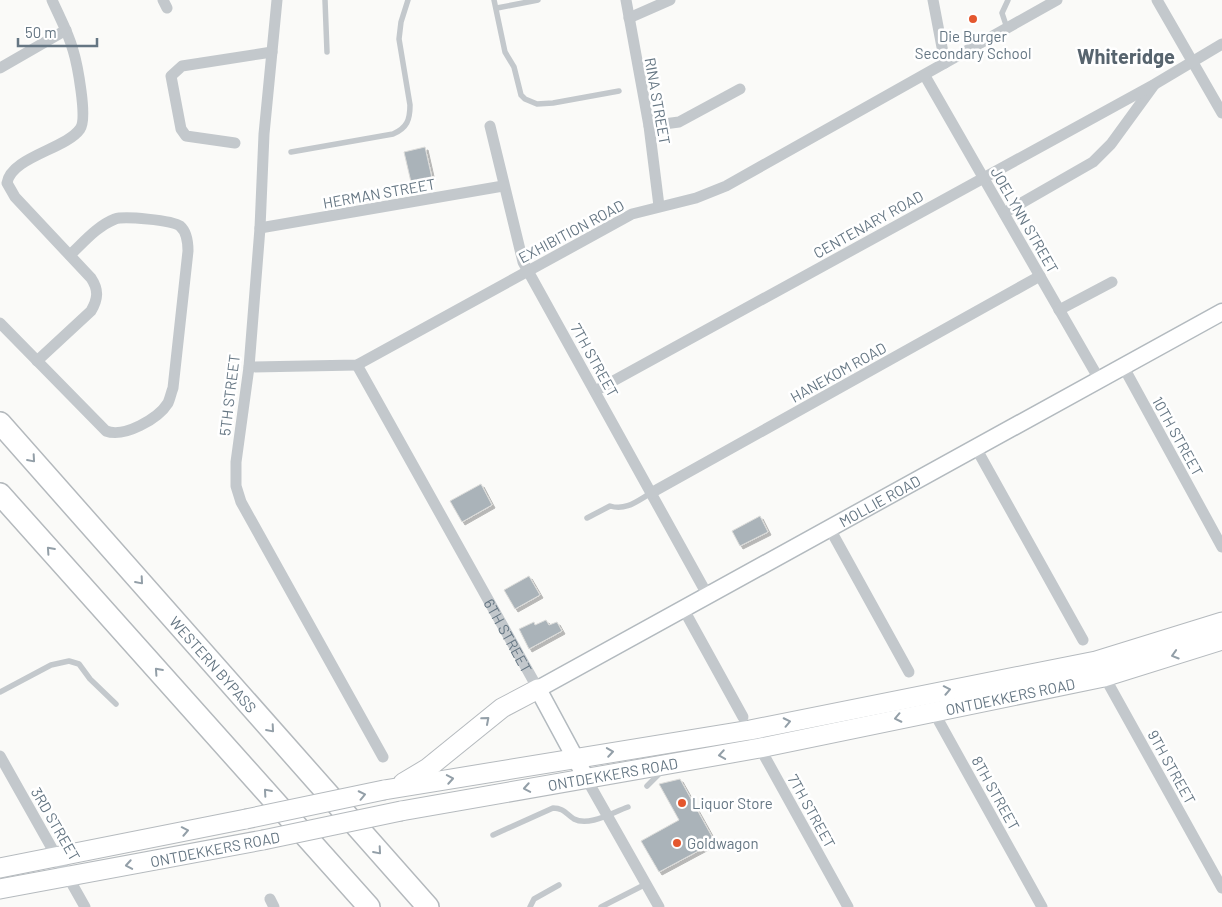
<svg xmlns="http://www.w3.org/2000/svg" width="1222" height="907" viewBox="0 0 1222 907" font-family="Barlow,sans-serif">
  <defs>
    <filter id="shadow"><feDropShadow dx="3" dy="3" stdDeviation="0" flood-color="#0004"/></filter>
  </defs>
  <rect width="100%" height="100%" fill="#fafaf8"/>
  <path fill="#aab3b9" stroke="#dcdcda" filter="url(#shadow)" d="M425,147l7,31 -21,4 -7,-30z
    M481,484l11,21 -30,17 -12,-21z
    M760,516l8,16 -28,14 -8,-15z
    M529,576l11,19 -25,14 -11,-19z
    M546,620l3,5 8,-3 5,9 -33,18 -10,-20 15,-7 1,3z
    M680,779l35,63 -56,30 -18,-31 38,-21 -20,-36z"/>
  <g fill="none" stroke-linecap="round" stroke-linejoin="round">
    <g stroke="#b3babf" stroke-width="19">
      <g id="secondary">
        <path id="s2" d="M586,778l-48,-89 684,-377"/>
      </g>
    </g>
    <g stroke="#b5babe" stroke-width="21">
      <g id="primary">
        <path d="M403,783l25,-15 74,-60 36,-19"/>
        <path d="M384,790l366,-60 346,-69 126,-39"/>
        <path id="s3" d="M401,811l359,-63 344,-71 118,-37"/>
        <path d="M0,868l246,-49"/>
        <path d="M0,889l263,-49"/>
      </g>
    </g>
    <g stroke="#b4b9bd" stroke-width="24">
      <g id="highway">
        <path id="s4" d="M0,423l428,484"/>
        <path d="M0,494l369,413"/>
      </g>
    </g>
    <path stroke="#c3c8cc" stroke-width="5.5" d="M325,0l2,52
      M494,0l11,52 9,15 7,28 4,4 12,5 16,-1 66,-12
      M497,8l41,-8
      M1007,28l-5,-15 6,-13
      M291,152l102,-18c14,-6 17,-14 17,-29l-11,-66 2,-17 7,-22
      M587,518l23,-12c16,5 27,-5 41,-13
      M0,692l51,-27 18,-4 10,3 11,15 26,25
      M647,786l15,-15
      M493,835l60,-27c11,0 13,6 21,11 15,8 39,-7 54,-12
      M530,907l4,-8 25,-14
      M601,907l45,-23"/>
    <g stroke="#c3c8cc" stroke-width="11">
      <path d="M163,0l4,8"/>
      <path d="M277,0l-13,134 -4,94 -11,139 -13,95v24l5,16 142,255"/>
      <path d="M626,0l23,126 10,80"/>
      <path d="M933,0l12,63"/>
      <path d="M1157,0l65,113"/>
      <path d="M629,18l41,-18"/>
      <path d="M0,68l66,-38"/>
      <path d="M925,76l174,303"/>
      <path d="M490,126l33,136 185,334"/>
      <path d="M649,126l30,-4 61,-33"/>
      <path d="M235,143l-49,-7 -5,-7 -10,-53 11,-10 90,-14"/>
      <path d="M1004,213l89,-51 18,-18 43,-59"/>
      <path d="M260,228l243,-42"/>
      <path d="M1059,310l53,-28"/>
      <path d="M0,323l106,108c18,7 52,-12 62,-28 2,-4 3,-10 5,-15l15,-137c0,-9 -1,-19 -8,-25 -8,-6 -56,-10 -65,-7 -18,7 -32,24 -45,36"/>
      <path d="M37,361l54,-50c7,-12 8,-21 0,-33l-76,-81 -8,-14c4,-26 59,-34 73,-54 8,-10 -3,-66 -7,-79 -5,-18 -14,-34 -21,-50"/>
      <path id="s1" d="M357,365l181,324"/>
      <path d="M1123,366l99,181"/>
      <path d="M249,367l108,-2 275,-151 64,-16 30,-12 331,-186"/>
      <path d="M595,391l560,-307 67,-40"/>
      <path d="M976,448l107,192"/>
      <path d="M651,493l389,-217"/>
      <path d="M830,529l79,143"/>
      <path d="M684,610l59,107"/>
      <path d="M1103,674l119,214"/>
      <path d="M931,707l111,200"/>
      <path d="M750,730l98,177"/>
      <path d="M0,756l85,151"/>
      <path d="M586,778l73,129"/>
      <path d="M270,899l4,8"/>
    </g>
    <use href="#secondary" stroke="#fff" stroke-width="16"/>
    <use href="#primary" stroke="#fff" stroke-width="19"/>
    <use href="#highway" stroke="#fff" stroke-width="21"/>
    <g stroke="#b5babe" stroke-width="21" stroke-linecap="butt">
      <path id="primary-bridge" d="M246,819l138,-29
        M263,840l138,-29"/>
    </g>
    <use href="#primary-bridge" stroke="#fff" stroke-width="19"/>
  </g>
  <defs><path id="oneway-chevron" d="M-2-3.5L2.5 0L-2 3.5" fill="none" stroke-width="1.6" stroke-linecap="round" stroke-linejoin="round" transform="scale(1.25)"/></defs>
  <g stroke="#939fa8">
    <use href="#oneway-chevron" transform="translate(32 459) rotate(49)"/>
    <use href="#oneway-chevron" transform="translate(50 550) rotate(-132)"/>
    <use href="#oneway-chevron" transform="translate(140 581) rotate(49)"/>
    <use href="#oneway-chevron" transform="translate(1175 655) rotate(163)"/>
    <use href="#oneway-chevron" transform="translate(158 671) rotate(-132)"/>
    <use href="#oneway-chevron" transform="translate(947 690) rotate(-11)"/>
    <use href="#oneway-chevron" transform="translate(898 718) rotate(168)"/>
    <use href="#oneway-chevron" transform="translate(486 720) rotate(-41)"/>
    <use href="#oneway-chevron" transform="translate(787 722) rotate(-12)"/>
    <use href="#oneway-chevron" transform="translate(271 729) rotate(49)"/>
    <use href="#oneway-chevron" transform="translate(610 752) rotate(-9)"/>
    <use href="#oneway-chevron" transform="translate(722 755) rotate(171)"/>
    <use href="#oneway-chevron" transform="translate(450 779) rotate(-10)"/>
    <use href="#oneway-chevron" transform="translate(527 788) rotate(170)"/>
    <use href="#oneway-chevron" transform="translate(267 792) rotate(-131)"/>
    <use href="#oneway-chevron" transform="translate(362 795) rotate(-12)"/>
    <use href="#oneway-chevron" transform="translate(185 831) rotate(-11)"/>
    <use href="#oneway-chevron" transform="translate(378 851) rotate(49)"/>
    <use href="#oneway-chevron" transform="translate(129 865) rotate(170)"/>
  </g>
  <g fill="#e4572e" stroke="#fff" stroke-width="2">
    <circle cx="973" cy="19" r="5"/>
    <circle cx="682" cy="803" r="5"/>
    <circle cx="677" cy="843" r="5"/>
  </g>
  <g text-anchor="middle" dominant-baseline="central" stroke-width="5" stroke-linejoin="round" paint-order="stroke">
    <g font-size="15" fill="#657683" stroke="#fff" text-anchor="start">
      <text x="973" y="36" text-anchor="middle">Die Burger<tspan x="973" dy="17">Secondary School</tspan></text>
      <text x="692" y="803">Liquor Store</text>
      <text x="687" y="843">Goldwagon</text>
    </g>
    <g font-size="15" fill="#657683" stroke="#fff">
      <text transform="translate(658 101) rotate(80)">RINA STREET</text>
      <text transform="translate(379 193) rotate(-10)">HERMAN STREET</text>
      <text transform="translate(1025 220) rotate(60)">JOELYNN STREET</text>
      <text transform="translate(868 224) rotate(-29)">CENTENARY ROAD</text>
      <text transform="translate(571 231) rotate(-28)">EXHIBITION ROAD</text>
      <text transform="translate(595 360) rotate(61)">7TH STREET</text>
      <text transform="translate(838 372) rotate(-29)">HANEKOM ROAD</text>
      <text transform="translate(229 395) rotate(-83)">5TH STREET</text>
      <text transform="translate(1178 436) rotate(61)">10TH STREET</text>
      <text stroke="none"><textPath href="#s2" startOffset="491">MOLLIE ROAD</textPath></text>
      <text stroke="none"><textPath href="#s1" startOffset="310">6TH STREET</textPath></text>
      <text stroke="none"><textPath href="#s4" startOffset="322">WESTERN BYPASS</textPath></text>
      <text stroke="none"><textPath href="#s3" startOffset="620">ONTDEKKERS ROAD</textPath></text>
      <text transform="translate(1172 767) rotate(61)">9TH STREET</text>
      <text stroke="none"><textPath href="#s3" startOffset="215">ONTDEKKERS ROAD</textPath></text>
      <text transform="translate(996 793) rotate(61)">8TH STREET</text>
      <text transform="translate(812 811) rotate(61)">7TH STREET</text>
      <text transform="translate(56 824) rotate(60)">3RD STREET</text>
      <text transform="translate(215 849) rotate(-11)">ONTDEKKERS ROAD</text>
    </g>
    <g font-size="20" font-weight="bold" fill="#57646e" stroke="#fff">
      <text x="1126" y="56">Whiteridge</text>
    </g>
  </g>
  <path d="M18 38v8h79v-8" fill="none" stroke="#657683" stroke-width="2.5"/>
  <text x="25" y="38" font-size="15" fill="#657683" stroke="#ffffff" stroke-width="4" paint-order="stroke">50 m</text>
</svg>
